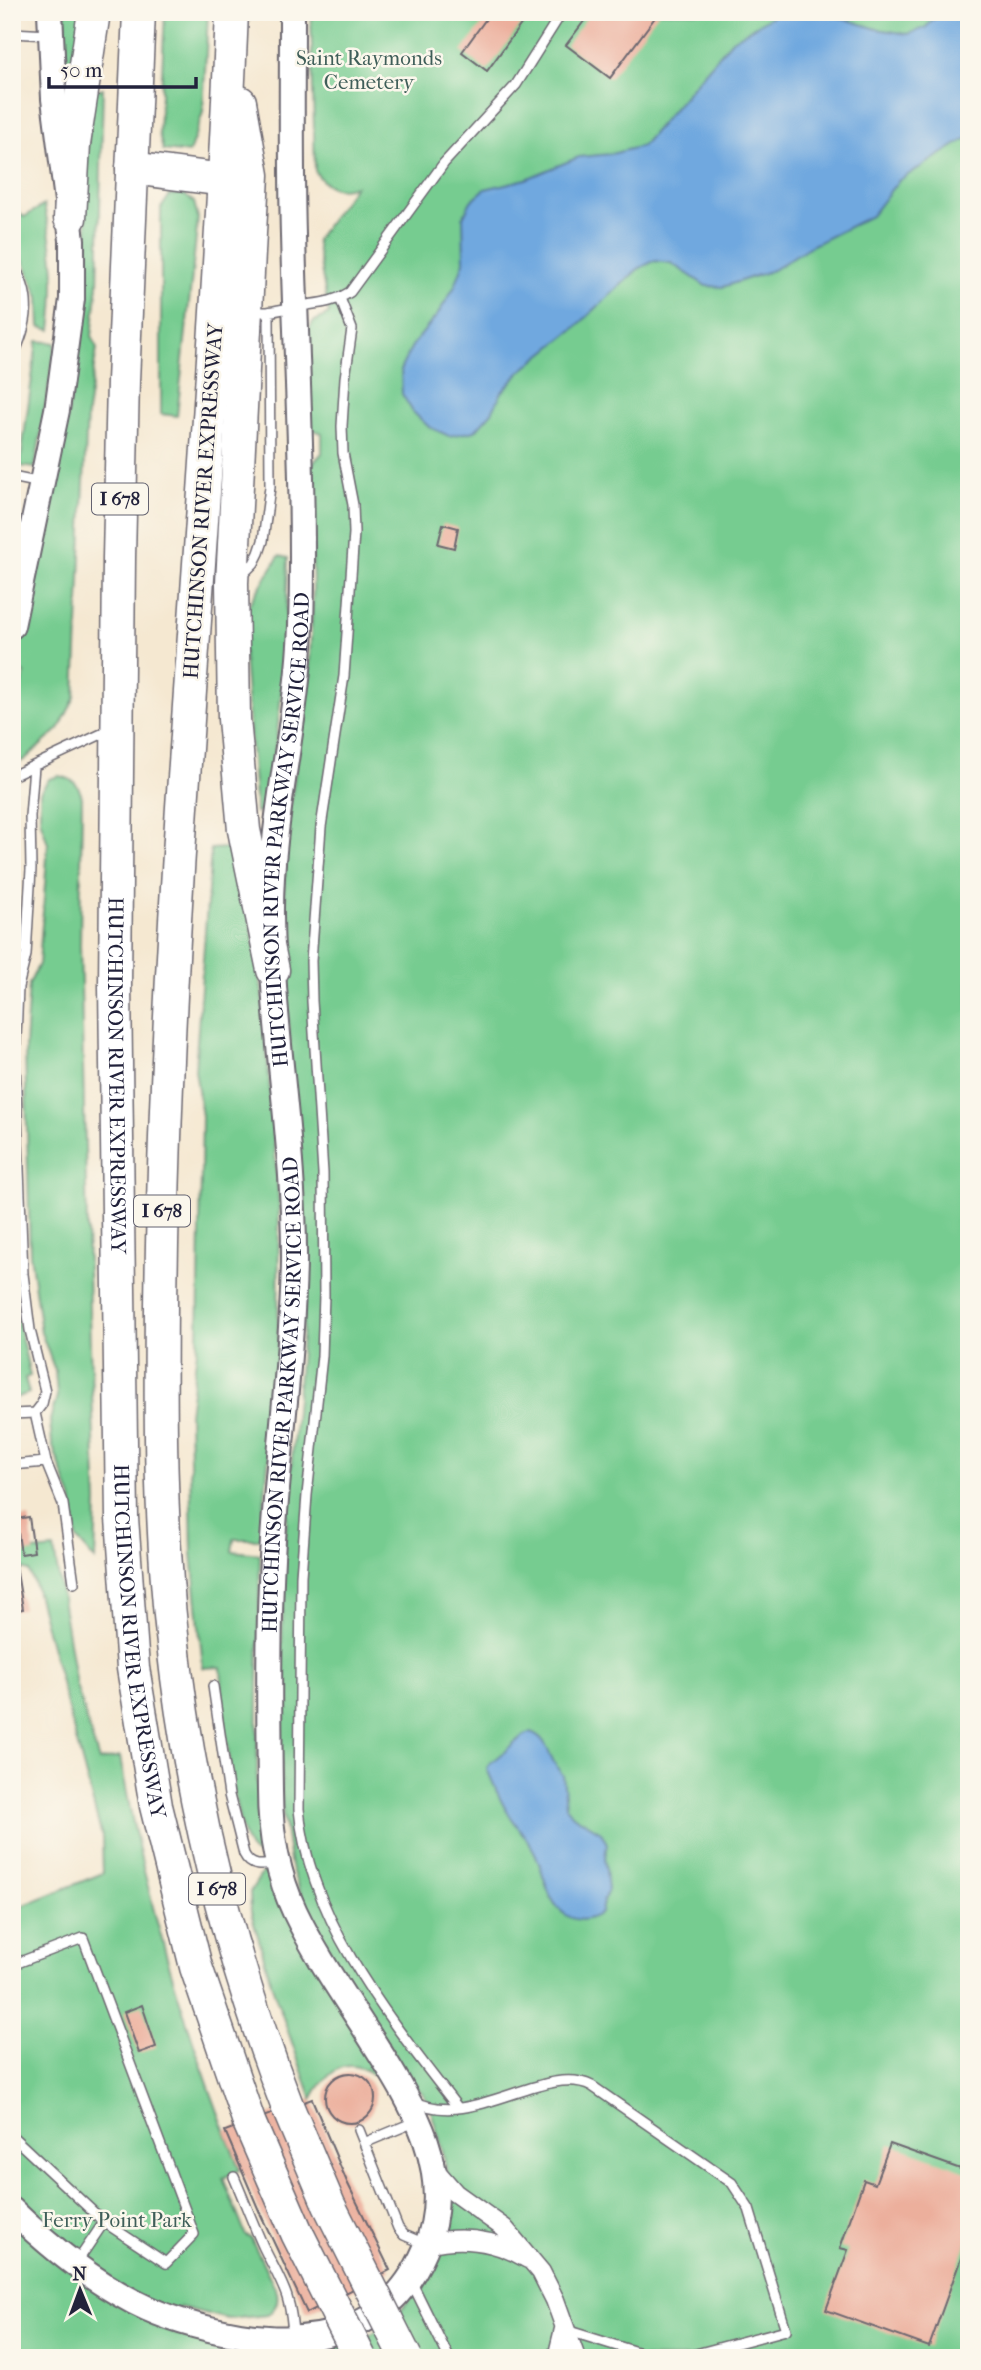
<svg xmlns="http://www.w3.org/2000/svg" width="981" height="2370" viewBox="0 0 981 2370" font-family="'IM FELL French Canon',serif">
  <rect width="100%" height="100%" fill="#fbf7ec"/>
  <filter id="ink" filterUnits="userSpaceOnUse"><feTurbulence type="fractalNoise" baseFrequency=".0143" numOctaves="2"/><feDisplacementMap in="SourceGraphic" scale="14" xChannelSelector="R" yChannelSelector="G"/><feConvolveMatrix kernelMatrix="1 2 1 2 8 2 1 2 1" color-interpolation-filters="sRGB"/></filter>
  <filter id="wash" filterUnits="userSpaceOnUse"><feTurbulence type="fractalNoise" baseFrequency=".00686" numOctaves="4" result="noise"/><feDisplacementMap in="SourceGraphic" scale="28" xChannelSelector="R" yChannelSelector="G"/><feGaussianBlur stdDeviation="1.57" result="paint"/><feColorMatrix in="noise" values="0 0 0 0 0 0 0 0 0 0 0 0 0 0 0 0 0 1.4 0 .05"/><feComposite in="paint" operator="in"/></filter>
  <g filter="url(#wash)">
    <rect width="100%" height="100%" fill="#f5e8d1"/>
    <path fill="#76cc90" stroke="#4c7766" stroke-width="2" d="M65,12h20l-2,23 -16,37z
      M165,12h43l-5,100 -14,41 -26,-3 -4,-16z
      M311,12h658v2346h-957v-448l91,-37 -1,-36 -66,-248 -7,-18 -17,-5v-13l42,-4 22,136 23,76 21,-4c26,146 66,275 120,413l-17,8 23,58 5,2 26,54c2,11 -2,16 -9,23l-40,4 -48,-12 -21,21c58,21 128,35 188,17 28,-9 49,-27 66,-50 38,-50 43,-102 25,-161 -4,-11 -7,-30 -15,-40 -3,-4 -8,-6 -11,-11l-84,-135 -22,-40 -15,-41 -9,-59 -2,-101 5,-165 19,-228 -21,-402 4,-86 22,-145 4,-90 -2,-126 11,-12v-20l-9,-3 -3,-4 -4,-91 7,-13 16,-8 -13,-74 39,-54c-18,7 -30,1 -40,-15z
      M103,88l-5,197 -6,51 5,12 -10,64 -12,285 -16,32 -35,31 -12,4v-52l13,-39 -12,-4 32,-127 38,-213 6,-66 -5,-85 9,-87z
      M183,194l11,8 4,16 -21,198 -16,-2v-206l9,-13z
      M44,205c10,48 13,76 7,125l-11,-3 -1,-30 -27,-62v-28l12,10z
      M37,341l19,2 -21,125 -15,-2z
      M279,556l9,2 -3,100 -9,85 -11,68 -9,2 -15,-195z
      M59,776c14,3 19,7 23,21l-2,148 10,403 7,154 -2,58 -18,-21 -5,-40 -20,-55 -2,-24 7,-24 -2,-25 -14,-39 -11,-78 -5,-208 4,-62 10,-20 9,-120 -8,-25v-27l9,-13z
      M226,848l13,7 23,135 17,215 -1,149 -17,185h-27l-2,12 28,3 -3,216 1,45 6,42c-6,-1 -10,-3 -14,-8 -18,-26 -27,-146 -29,-182l-18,1 -11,-115 -3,-139 9,-72 4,-226 -7,-46 16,-221z
      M12,1254l4,58 14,64 -5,2 4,15 -17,6z
      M268,1872l111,199 -7,3c-28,-20 -47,1 -60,25l-39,-110 -22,-77 -1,-20 12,-19z"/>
    <path fill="#70a8df" stroke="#49658d" stroke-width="2" d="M779,12h44l54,17 31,5 17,-6 16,-16h28v125l-71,44 -27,35 -64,32 -34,22 -50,17 -17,-1 -35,-23 -17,-2 -16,8 -63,59 -55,44 -18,20 -10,20 -17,19 -26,5 -20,-9 -16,-15 -11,-18 -1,-26 11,-22 26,-32 17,-28 9,-24 -1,-45 8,-16 14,-12 41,-10 53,-22 32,-3 31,-8 90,-106z
      M531,1732c20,8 16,27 32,43l3,31 7,9 28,17 6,12 -2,15 3,31 -5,11 -2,12c-11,7 -23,10 -35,2 -20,-13 -21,-42 -31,-62 -8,-16 -21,-30 -30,-45 -7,-12 -12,-26 -18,-39l3,-6c16,-9 22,-23 41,-31z"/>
    <g id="blocks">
      <path fill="#ecaf9c" d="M491,12h39l-43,59 -25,-19z
        M591,12h68l-49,66 -44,-33z
        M443,524l15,4 -4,20 -16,-4z
        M29,1517l5,35 -13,2 -5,-35z
        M15,1560l8,49 -10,2 -1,-50z
        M142,2005l14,42 -17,6 -15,-41z
        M325 2098a25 25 0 1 1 50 0a25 25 0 1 1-50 0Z
        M312,2099l35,83 43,88 -83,43 -47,-100 -35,-82z
        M890,2144l79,28v64l-40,111 -103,-37 22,-60 -8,-2 24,-68 11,4z
        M846,2351l20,6v1h-22z"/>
    </g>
  </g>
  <g filter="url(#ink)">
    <use href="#blocks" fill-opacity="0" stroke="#6c6770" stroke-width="2"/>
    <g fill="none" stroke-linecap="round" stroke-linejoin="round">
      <g stroke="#6c6770" stroke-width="12">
        <path id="lane" d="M12,33l37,2
          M12,264c22,32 16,61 0,94
          M340,298l12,31 -7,49 -3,48 1,27 10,52 1,28 -10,143 -23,151 -10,134 1,40 11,172 1,122 -2,61 -15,139 -6,81 -2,233c10,113 92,212 159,299
          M250,311c21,3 25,-1 45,-4 20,-4 37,-3 55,-15l94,-129 72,-78 46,-73
          M12,477l29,6
          M240,577l14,-14 5,-10 4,-12 7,-54 -1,-173
          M12,776l98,-46
          M35,1413l11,49 17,42 11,79
          M12,1414l23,-1 7,-9 3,-13 -15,-61 -7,-56 -8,-210 3,-77 8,-32 5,-86 -1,-53 4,-50
          M12,1465l34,-3
          M213,1686l16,109 15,59c7,14 18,12 32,9
          M12,1965l71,-27 111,296 -28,29 -62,-41 -29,43
          M414,2101c58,30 131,-39 178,-15l140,97 17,26 37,121 -105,28
          M359,2130l39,98 6,7 21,9
          M12,2136l92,86
          M364,2143l53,-22
          M234,2177c10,23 19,47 29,69 18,37 29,49 30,92
          M411,2281l38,77
          M566,2330l77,24 18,4"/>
      </g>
      <g stroke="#6c6770" stroke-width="21">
        <path id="street" d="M434,2169l21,24 49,35 37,44 14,28 21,58
          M427,2244c35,-9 69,-4 101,15
          M557,2358l7,-29"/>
      </g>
      <g stroke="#6c6770" stroke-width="28">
        <g id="secondary">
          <path d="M12,626l45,-216 15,-111v-59l-18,-141 -4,-87"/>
          <path id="s1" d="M12,2210c37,36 76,68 122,92 33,17 69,27 106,33 80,12 150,-4 185,-85 32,-75 -12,-145 -51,-207 -27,-43 -57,-85 -79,-131 -18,-38 -25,-79 -25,-121 -1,-83 -2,-168 3,-251 6,-93 19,-184 21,-278 1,-116 -22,-231 -23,-347 -1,-98 27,-192 30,-290 4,-130 -5,-260 -8,-390 -2,-74 -1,-149 -1,-223"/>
        </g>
      </g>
      <g stroke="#6c6770" stroke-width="35">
        <g id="highway">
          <path id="s2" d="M139,12l-16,369 -4,177 -4,428 7,532 11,150 23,138 40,161 53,155"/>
          <path d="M232,12c-11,266 -32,530 -50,795 -11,166 -19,332 -21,499 -1,110 -1,220 11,329 17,162 57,321 116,473"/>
          <path d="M240,102l13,73 -21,408 2,136 10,111 29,140"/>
          <path d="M132,168l92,12"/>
          <path d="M70,218l4,-74 20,-132"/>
        </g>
      </g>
      <use href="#lane" stroke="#fff" stroke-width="9"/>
      <use href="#street" stroke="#fff" stroke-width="18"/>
      <use href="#secondary" stroke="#fff" stroke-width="24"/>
      <use href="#highway" stroke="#fff" stroke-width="32"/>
      <g stroke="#6c6770" stroke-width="35" stroke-linecap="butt">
        <path id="highway-bridge" d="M288,2108l41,97 77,153
          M249,2122l48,111 63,125"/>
      </g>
      <use href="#highway-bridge" stroke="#fff" stroke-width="32"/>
    </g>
  </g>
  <g text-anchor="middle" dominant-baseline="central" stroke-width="5" stroke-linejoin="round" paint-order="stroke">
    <g fill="#fbf7ec" stroke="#636270" stroke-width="2">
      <rect x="92" y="483.5" width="56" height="31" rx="5"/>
      <rect x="134" y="1195.5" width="56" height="31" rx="5"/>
      <rect x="189" y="1873.5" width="56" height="31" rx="5"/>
    </g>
    <g font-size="19" font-weight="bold" fill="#22223b">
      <text x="120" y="499">I 678</text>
      <text x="162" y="1211">I 678</text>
      <text x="217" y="1889">I 678</text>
    </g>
    <g font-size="21" fill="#3f5e59" stroke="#fbf7ec">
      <text x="369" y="58">Saint Raymonds<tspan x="369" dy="24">Cemetery</tspan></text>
      <text x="117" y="2220">Ferry Point Park</text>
    </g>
    <g font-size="21" fill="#22223b" stroke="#fbf7ec">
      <text transform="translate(203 501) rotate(-86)">HUTCHINSON RIVER EXPRESSWAY</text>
      <text stroke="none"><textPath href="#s1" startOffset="1951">HUTCHINSON RIVER PARKWAY SERVICE ROAD</textPath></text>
      <text stroke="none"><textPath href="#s2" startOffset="1064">HUTCHINSON RIVER EXPRESSWAY</textPath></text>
      <text stroke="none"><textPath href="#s1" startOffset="1384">HUTCHINSON RIVER PARKWAY SERVICE ROAD</textPath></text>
      <text stroke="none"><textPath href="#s2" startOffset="1631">HUTCHINSON RIVER EXPRESSWAY</textPath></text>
    </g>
  </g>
  <rect width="981" height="2370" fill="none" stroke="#fbf7ec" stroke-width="42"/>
  <g transform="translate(80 2290) rotate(359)" stroke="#fbf7ec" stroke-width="5" paint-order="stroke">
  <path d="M0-5L12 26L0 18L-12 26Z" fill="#22223b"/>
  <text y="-10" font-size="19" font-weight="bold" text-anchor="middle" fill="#22223b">N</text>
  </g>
  <path d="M49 77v10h147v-10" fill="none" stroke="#22223b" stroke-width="3.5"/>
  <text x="60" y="77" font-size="21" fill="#22223b" stroke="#fbf7ec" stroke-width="5" paint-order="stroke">50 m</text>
</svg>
